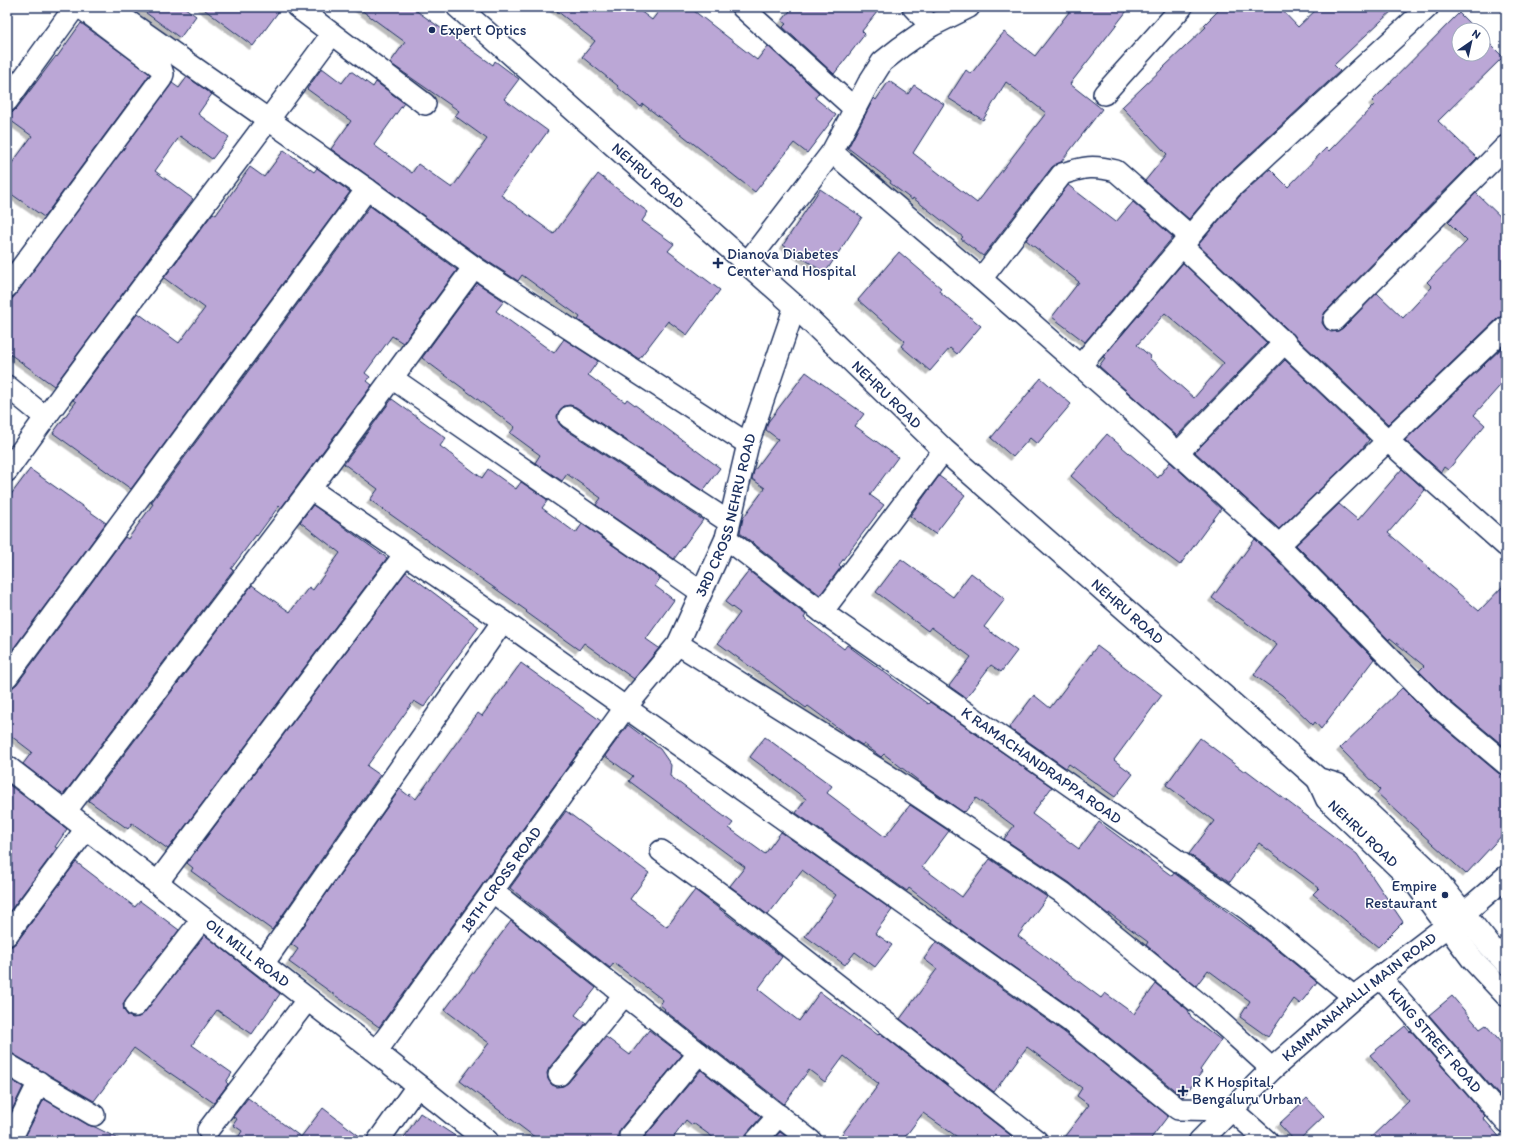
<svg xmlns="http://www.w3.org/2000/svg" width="1513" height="1148" viewBox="0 0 1513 1148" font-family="Itim,sans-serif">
  <defs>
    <filter id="shadow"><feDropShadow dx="-3.5" dy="3.5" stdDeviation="0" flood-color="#0004"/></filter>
  </defs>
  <rect width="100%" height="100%" fill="#fff"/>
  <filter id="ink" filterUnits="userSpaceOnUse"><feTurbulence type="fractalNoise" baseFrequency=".025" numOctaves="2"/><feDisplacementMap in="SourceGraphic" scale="8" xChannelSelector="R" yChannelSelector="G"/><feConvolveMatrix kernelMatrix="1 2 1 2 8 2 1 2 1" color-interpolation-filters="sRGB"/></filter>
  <g filter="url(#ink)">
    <path fill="#bba7d6" stroke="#1b2f5e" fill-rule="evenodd" filter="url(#shadow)" d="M138,7h46l12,9 -16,22z
      M201,7h81l-29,39z
      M357,7h54l82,58 2,-4 24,18 -15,20 44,32 -47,64 53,39 44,-60 30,23 20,15 -6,9 32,23 -6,7 52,39 -33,45 -19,-14 -29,38 -61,-39 2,-3 -58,-42 -4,6 -37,-24 -150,-108 20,-28 -44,-32 15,-21 20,15 9,-12 22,16 3,-5 28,21 -30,42 38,28 6,-9 34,24 35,-49 -32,-23 4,-5 -69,-48 15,-21z
      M552,7h83l17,13 10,-13h27l68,53 11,-14 51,47 -4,5 21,17 -29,38 -13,-10 -39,49 -112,-88 -2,3 -24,-20 1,-1 -36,-29 13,-16z
      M793,7h88l-19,24 3,3 -31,40 -51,-47 3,-3 -4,-3z
      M1073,7h57l-60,77 32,25 -41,53 -9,5 -69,89 -22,-17 2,-2 -50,-39 -1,2 -22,-17 1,-2 -43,-33 26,-50 2,2 13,-19 19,13 6,-9 30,19 -31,49 64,50 69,-90 -40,-31 -23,38 -35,-22 18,-28 5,4 33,-42 31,24z
      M1222,7h57l19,20 21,-20h77l-62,58 6,6 -117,108 -34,40 -44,-38 22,-27 -45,-47 84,-80 -2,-2z
      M1459,13l17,17h-17v24h24v-17l20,20 -65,64 39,37 -152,154 -2,5 -1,6 4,6 5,3 7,-1 5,-3 34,-35 26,25 29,-31 -5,-5 40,-41 -19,-19 28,-29 30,29v93l-8,3 -110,106 -190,-179 42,-49 30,-27 18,18 38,-39 3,3 46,-47 -3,-3z
      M81,23l69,51 -106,143 -37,-26v-21l25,-34 -25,-18 10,-10 39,-52 1,1z
      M187,77l25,17 -14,20 31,23 -17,22 -32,-23 -25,35 38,28 -139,187 -47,-34v-46l165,-223 7,5z
      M284,150l30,22 3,-4 33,24 -219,297 -78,-56 23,-31 -3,-2 65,-87 41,30 26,-35 -41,-30 49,-65 3,2 34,-48 14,10z
      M1068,185l48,37 17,-20 40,35 -88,105 -33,-25 27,-35 -53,-42z
      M820,189l42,28 -37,56 -42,-28z
      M370,206l87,64 -54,73 -11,-7 -27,37 5,4 -3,4 5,4 -91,123 -2,-2 -22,30 -1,-1 -25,34 2,1 -170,225 -40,-31 9,-12 -25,-19v-44l5,-1 5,-4 108,-147 3,2 25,-35 -2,-1z
      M899,252l42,36 -2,3 42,35 -24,28 -7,-6 -20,23 -29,-25 4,-5 -47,-41z
      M1183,263l84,80 -90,93 -78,-70 6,-8 -2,-1zM1165,313l59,50 -30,35 -45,-40 2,-1 -14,-12z
      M477,283l27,18 -8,10 58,42 10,-14 34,22 -10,14 37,27 2,-3 93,69 -17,23 -127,-84 -6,-2 -6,1 -5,5 -2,5 1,6 4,5 141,93 -29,39 -78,-54 5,-7 -34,-24 -5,7 -27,-18 5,-8 -30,-22 5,-6 -93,-69z
      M1506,344v35l-32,36 11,10 -37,45 -4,-3 -3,5 -36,-32z
      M1285,360l84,80 -8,10 -82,79 -84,-77z
      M806,372l58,42 -9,12 43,31 -28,38 14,10 -45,60 2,2 -21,28 -80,-62 3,-15 22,-30 -13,-9 2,-8 24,-32 -12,-9 2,-8z
      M1041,378l30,26 -34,40 -7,-6 -17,19 -22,-19z
      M392,399l54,39 -6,8 42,32 6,-9 28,20 5,-7 27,18 -6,8 34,25 6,-9 78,54 -5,8 19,14 -28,39 13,9 -25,31 -50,-36 -5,7 -53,-38 1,-1 -157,-111 8,-11 -34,-25z
      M1107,434l51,44 12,-16 51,47 -41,56 -55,-41 -54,-48z
      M30,469l76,54 -99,134v-157z
      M1402,469l23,21 -37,43 91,78 27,-28v165l-61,-51 -26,-26 5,-5 -34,-28 -1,2 -93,-95 43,-41 19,16z
      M939,476l26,19 -30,39 -25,-18z
      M313,505l74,53 -219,291 -36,-26 -4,6 -39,-28 163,-216 38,27 19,-25 4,3 27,-37 -40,-31z
      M1255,539l16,15 103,105 -53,70 -6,-7 -2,3 -31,-30 -28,-20 23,-30 -65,-47z
      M901,559l52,38 18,-24 34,26 -21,28 33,24 -16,21 -10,-7 -25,33 -17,-12 22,-29 -40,-30 -3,4 -52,-39z
      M749,571l57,44 -2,3 40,31 3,-4 81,59 2,-2 122,85 -20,27 47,35 20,-27 73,54 2,-3 84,61 59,48 -17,22 -6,-5 -26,38 -28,-20 10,-16 -42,-31 -12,16 -50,-41 2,-3 -39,-29v2l-39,-32 -66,-44 10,-13 -38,-28 -11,14 -1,-1 -1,1 -39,-27 -40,-31 -3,3 -17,-13 -2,1 -8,-5 -46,-34 -2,2 -88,-65 22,-30 -15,-11z
      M406,572l73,55 -40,55 2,1 -17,24 -10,-6 -47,65 13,9 -108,155 -81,-59 2,-3 -6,-5z
      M1097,646l65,49 -48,65 19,14 -18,23 -46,-33 -3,4 -57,-40 25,-33 16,13z
      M521,663l80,58 -222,306 -90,-65 9,-13 -7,-5 109,-155 9,7 1,-2 6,5 62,-86 4,3z
      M1402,688l27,27 69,58 8,3v55l-40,43 -89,-81 3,-4 -40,-41z
      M628,725l32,24 11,16 -1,11 63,47 -4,5 36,26 16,-22 111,78 -17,23 17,12 -17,22 -20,-15 -10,13 -40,-29 31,-41 -34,-25 -34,45 -38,-29 15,-19 -116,-86 4,-5 -28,-20z
      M765,737l67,49 -5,7 58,44 25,-32 39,26 -27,36 40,30 28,-38 57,38 -29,39 83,62 4,-5 29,21 22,-30 32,26 3,7 30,23 -21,30 2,2 -19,25 -104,-84 -128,-90 1,-2 -43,-33 -2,3 -111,-78 10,-14 -56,-42z
      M1200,738l45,34 1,-2 111,84 46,68 -25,25 -65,-53 6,-6 -60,-45 -29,39 -41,-28 25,-33 -48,-36z
      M8,784l59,45 -12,18 2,1 -50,67v-129z
      M566,811l83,62 -19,26 37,28 28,-37 87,67 -24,32 41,32 21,-29 58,43 2,-2 138,108h-55l-40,-28 -21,28h-65l42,-57 -35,-28 -19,26 -16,-12 -25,34 -120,-94 1,-1 -5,-4 3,-5 -49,-37 -4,5 -100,-80z
      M76,862l59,45 5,-6 39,29 -53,69 -3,5 1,6 4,6 5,2 6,-1 5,-4 61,-78 75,59 -28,40 -35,-24 -25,35 40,28 -6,9 2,2 -14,19 -44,-30v1l-36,-26 -40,53 -81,-47 -6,-2v-105l5,-1 5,-4z
      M511,921l85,67 -21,27 11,8 -37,45 -2,5 1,6 4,6 5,2 6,-1 5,-3 38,-46 24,18 19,-25 33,25 -61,73 -3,6 1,7h-79l-80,-60 29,-38 -44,-33z
      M936,942l128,90 104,84 -19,25h-88l28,-36 -12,-9 5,-8 -55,-41 -33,45 -94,-73 37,-50 -13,-10z
      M1452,996l28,33 6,-4 20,24v50l-2,2 -75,-86z
      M1405,1026l5,6 1,-1 74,85 -2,2 20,23h-136l42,-40 -39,-46z
      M701,1070l60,47 -14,16 -3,8h-26l-25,-18 -1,2 -6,-5 -15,21h-30z
      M7,1078l16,9 -16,33z
      M248,1098l53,39 22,-29 43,33h-130l6,-10 -9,-6 4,-6 -4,-2z
      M1307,1098l17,18 -26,25h-3l-16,-17z
      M44,1099l44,26 7,2 28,14h-100z
      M420,1113l43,28h-61z
      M780,1132l12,9h-20z"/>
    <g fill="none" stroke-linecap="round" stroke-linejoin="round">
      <g stroke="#1b2f5e" stroke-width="24">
        <g id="street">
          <path d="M108,7l259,182 107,78 274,177"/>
          <path d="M297,7l128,97"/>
          <path d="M742,7l113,102"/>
          <path d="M913,7l18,19"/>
          <path d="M1104,94l78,-87"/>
          <path d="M7,101l65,-90 4,-3 8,2 77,58 2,6 -2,5 -154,208"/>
          <path d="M832,152l149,127 154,135 144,131 158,161 69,58"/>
          <path d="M1182,246l206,195 118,105"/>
          <path d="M747,263l85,-111 36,-68 14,-22 19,-15 30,-21 38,-19"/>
          <path d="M981,279l81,-105c22,-7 31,-9 54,-3l74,65"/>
          <path d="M1334,320l172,-174"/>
          <path d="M1080,366l151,-178 197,-181"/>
          <path d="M392,378l309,214"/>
          <path d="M7,386l38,31"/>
          <path d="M569,417l160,105"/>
          <path d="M1178,453l107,-111"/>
          <path d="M7,471c105,-148 218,-291 325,-437"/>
          <path d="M310,489l193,132 568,401 107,87 54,1 35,31"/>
          <path id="s1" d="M726,538l96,74 426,298 106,87"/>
          <path d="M1279,545l227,-218"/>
          <path d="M822,612l122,-162"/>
          <path d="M678,644l209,131 176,118 144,117 65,59"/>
          <path d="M7,677l360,-488"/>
          <path d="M65,812l245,-323 164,-222"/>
          <path d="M661,851l72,52 304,238"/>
          <path d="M157,883l248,-329"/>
          <path d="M492,891l319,250"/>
          <path d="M7,935l79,-106"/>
          <path d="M263,964l240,-343"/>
          <path id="s2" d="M1380,977l126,145"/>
          <path d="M135,1006l68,-88"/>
          <path id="s3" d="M376,1052l249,-344 53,-64 48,-106 22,-94 47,-138"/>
          <path d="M7,1064l87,51"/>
          <path d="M559,1075l66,-81"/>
          <path d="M208,1130l100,-131"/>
          <path d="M630,1136l69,-83"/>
          <path d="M10,1141l29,-59"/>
          <path d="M378,1141l40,-56"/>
          <path d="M756,1141l23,-26"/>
        </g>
      </g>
      <g stroke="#1b2f5e" stroke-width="25">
        <g id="secondary">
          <path id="s4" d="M458,7l337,299 149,144 374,329 20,6 8,7 85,81 59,73 16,17"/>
          <path id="s5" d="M7,767l369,285 111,89"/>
          <path id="s6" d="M1318,779l9,20 90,86 56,75 33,35"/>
          <path id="s7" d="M1200,1141l72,-72 82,-72 110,-84 42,-36"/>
        </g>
      </g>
      <use href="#street" stroke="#fff" stroke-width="21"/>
      <use href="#secondary" stroke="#fff" stroke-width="22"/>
    </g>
  </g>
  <g fill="#1b2f5e" stroke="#fff" stroke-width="1.5">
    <circle cx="432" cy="30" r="4"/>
    <path d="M716 257h4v4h4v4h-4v4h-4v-4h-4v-4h4z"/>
    <circle cx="1445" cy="895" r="4"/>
    <path d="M1181 1085h4v4h4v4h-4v4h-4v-4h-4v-4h4z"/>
  </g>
  <g text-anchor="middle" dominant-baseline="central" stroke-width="3" stroke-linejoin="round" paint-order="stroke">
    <g font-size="15" fill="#1b2f5e" stroke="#fff" text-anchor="start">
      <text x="440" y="30">Expert Optics</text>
      <text x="727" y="254">Dianova Diabetes<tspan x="727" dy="17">Center and Hospital</tspan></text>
      <text x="1437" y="886" text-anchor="end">Empire<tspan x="1437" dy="17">Restaurant</tspan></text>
      <text x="1192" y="1082">R K Hospital,<tspan x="1192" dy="17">Bengaluru Urban</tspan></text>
    </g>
    <g font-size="15" fill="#1b2f5e" stroke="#fff">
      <text stroke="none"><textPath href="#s4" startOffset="254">NEHRU ROAD</textPath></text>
      <text stroke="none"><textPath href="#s4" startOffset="578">NEHRU ROAD</textPath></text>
      <text stroke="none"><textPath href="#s3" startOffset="646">3RD CROSS NEHRU ROAD</textPath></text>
      <text stroke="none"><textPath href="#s4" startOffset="902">NEHRU ROAD</textPath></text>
      <text stroke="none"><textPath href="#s1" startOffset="389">K RAMACHANDRAPPA ROAD</textPath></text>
      <text stroke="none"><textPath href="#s6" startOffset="72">NEHRU ROAD</textPath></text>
      <text stroke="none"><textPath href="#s3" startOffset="213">18TH CROSS ROAD</textPath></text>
      <text stroke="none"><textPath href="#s5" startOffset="304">OIL MILL ROAD</textPath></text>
      <text stroke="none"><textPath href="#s7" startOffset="215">KAMMANAHALLI MAIN ROAD</textPath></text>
      <text stroke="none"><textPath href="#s2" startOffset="84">KING STREET ROAD</textPath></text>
    </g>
  </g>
  <rect width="1513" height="1148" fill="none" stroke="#fff" stroke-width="24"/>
  <rect x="12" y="12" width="1489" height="1124" fill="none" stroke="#1b2f5e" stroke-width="1.5" filter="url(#ink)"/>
  <g transform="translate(1471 42) rotate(34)"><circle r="19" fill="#ffffff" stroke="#a4acbf"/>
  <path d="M0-3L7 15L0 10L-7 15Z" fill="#1b2f5e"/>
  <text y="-6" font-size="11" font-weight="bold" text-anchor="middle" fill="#1b2f5e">N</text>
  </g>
</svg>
